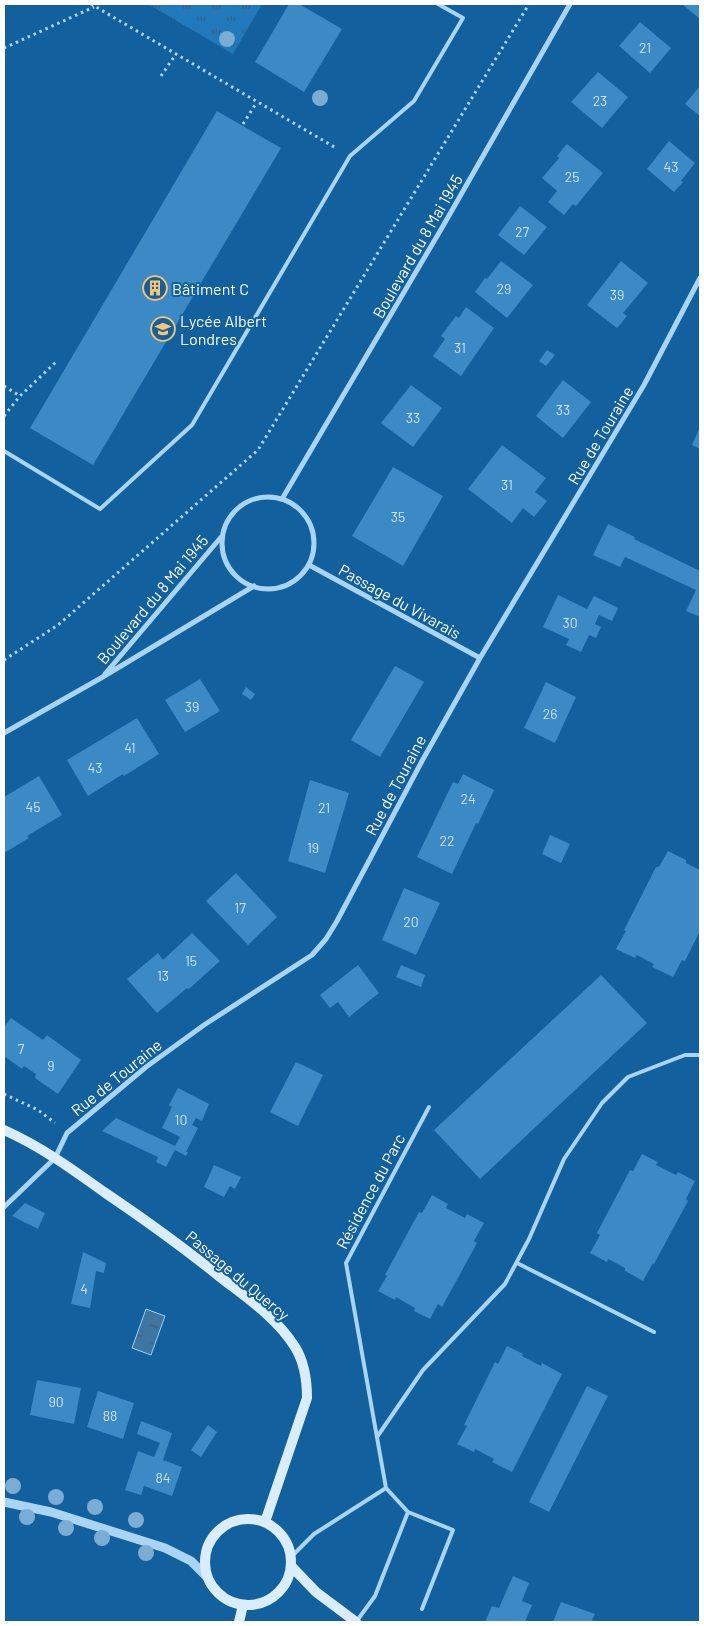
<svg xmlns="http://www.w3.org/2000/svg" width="704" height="1626" viewBox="0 0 704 1626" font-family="Barlow,sans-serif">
  <defs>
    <pattern id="grass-tufts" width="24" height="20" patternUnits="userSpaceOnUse" patternTransform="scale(1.25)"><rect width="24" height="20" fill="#2179bb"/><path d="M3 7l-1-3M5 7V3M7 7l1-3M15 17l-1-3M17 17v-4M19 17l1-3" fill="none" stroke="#366284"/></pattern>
    <pattern id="water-ripples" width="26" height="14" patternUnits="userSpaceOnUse" patternTransform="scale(1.25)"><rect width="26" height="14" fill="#3e75a1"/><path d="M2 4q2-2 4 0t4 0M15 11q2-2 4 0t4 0" fill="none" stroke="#465e72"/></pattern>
  </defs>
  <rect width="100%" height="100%" fill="#12609e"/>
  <path fill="url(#grass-tufts)" d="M148,4h114l-29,50z"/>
  <path fill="url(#water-ripples)" stroke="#9bd1f7" d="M146,1309l19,7 -14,39 -19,-7z"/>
  <path fill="#3b89c5" d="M289,4h10l43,25 -38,63 -49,-30z
    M682,4h18v15z
    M640,22l31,26 -21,25 -31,-27z
    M598,72l30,25 -26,31 -31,-26z
    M700,86v30l-15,-12z
    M217,111l64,37 -188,317 -63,-37z
    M669,141l26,22 -14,18 2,1 -9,10 -27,-23z
    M567,144l36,29 -27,33 -3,-2 -9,11 -16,-13 9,-11 -15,-13 17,-20 -2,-2z
    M520,206l27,21 -23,28 -26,-20z
    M501,261l32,24 -26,33 -32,-26 10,-14 2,1z
    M621,261l27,22 -25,30 4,3 -10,12 -30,-23z
    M466,307l28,21 -33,48 -28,-20 12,-17 -4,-3 15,-20 3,2z
    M547,350l8,5 -9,11 -7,-5z
    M563,380l28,22 -28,36 -27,-22z
    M411,385l31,23 -29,39 -32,-24z
    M700,427v22l-8,-4z
    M502,445l44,33 -11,14 12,9 -13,16 -11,-9 -11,15 -44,-34z
    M393,467l50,29 -40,70 -51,-30z
    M608,524l27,13 -1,2 66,32v46l-14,-6 10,-21 -71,-33 -5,10 -27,-12z
    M558,595l29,14 7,-13 24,12 -6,13 -13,-6 -4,9 6,3 -5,11 -7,-3 -8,17 -15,-7 3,-6 -26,-12z
    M395,666l29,16 -44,75 -29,-17z
    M200,679l20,32 -35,21 -20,-32z
    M546,682l30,15 -21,46 -31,-15z
    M246,687l9,7 -4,6 -9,-6z
    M137,718l22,36 -35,22 -1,-2 -35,22 -21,-36z
    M463,774l31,16 -16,34 -2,-1 -24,51 -35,-17 36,-75 5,2z
    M39,776l23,39 -35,21 2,2 -25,15v-56z
    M310,780l39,13 -24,80 -37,-12z
    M550,835l20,9 -9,19 -19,-9z
    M668,851l18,9v3l14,7v61l-15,30 -3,-1 -9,17 -21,-10 2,-3 -17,-9 -2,3 -19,-9 10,-18 -2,-1 32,-63h3z
    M236,873l41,44 -29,28 -42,-44z
    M404,888l36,15 -24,52 -34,-15z
    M192,933l28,28 -31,28 -2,-1 -30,25 -30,-34 31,-26 5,7z
    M358,965l21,28 -30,24 -11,-15 -8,6 -10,-13z
    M401,965l24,10 -4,12 -25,-10z
    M601,975l46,48 -167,156 -46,-49z
    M11,1018l32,22 4,-5 34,25 -23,34 -23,-16 1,-4 -12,-8 -2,3 -18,-13v-29z
    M296,1062l27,13 -25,51 -28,-14z
    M178,1088l31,16 -7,17 -6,-3 -4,7 6,3 -12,24h2l-2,4 -11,-6 -9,17 -10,-5 2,-5 -56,-26 14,-13 59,28 5,-9 -18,-9 10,-21 -3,-2z
    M642,1154l16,8 -2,3 20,10 2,-3 17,9 -9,18 2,2 -34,63 -1,-1 -10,18 -18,-10v-3l-17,-9 -1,3 -17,-9 10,-18 -3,-2 33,-63 3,1z
    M214,1165l27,12 -6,12 -5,-3 -6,11 -20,-10z
    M432,1195l16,9 -2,4 19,10 2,-4 17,9 -10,18 3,2 -35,64 -4,-3 -8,15 -16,-8 1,-3 -19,-11 -1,3 -17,-9 9,-15 -2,-1 34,-63 3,1z
    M25,1203l20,10 -7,16 -26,-13z
    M83,1252l23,11 -2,10 -8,-2 -6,37 -19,-4z
    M507,1346l16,8 -1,2 19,10 1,-3 20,11 -50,98 -20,-10 2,-3 -19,-10 -1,3 -17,-8 10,-18 -3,-1 31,-63 3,2z
    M37,1380l44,8 -7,36 -44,-9z
    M587,1386l21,10 -59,116 -20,-10z
    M98,1391l36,12 -11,36 -36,-12z
    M141,1421l31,12 -9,27 19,7 -10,29 -28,-10 -3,9 -16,-5 13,-39 16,6 6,-14 -23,-9z
    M208,1425l9,7 -16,25 -10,-7z
    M513,1576l16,7 -7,18 10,4 -7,17h-40l7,-16 7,2z
    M561,1602l34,12 -3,6 5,2h-44z"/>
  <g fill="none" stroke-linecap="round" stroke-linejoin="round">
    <path stroke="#a9d4f4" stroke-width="3" stroke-dasharray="2.5 4" stroke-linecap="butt" d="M91,4l245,144
      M4,48l90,-41
      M161,76l15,-22
      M243,124l14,-22
      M4,386l16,10
      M4,416l16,-20 36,-34
      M4,660l54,-35 200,-175 271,-446
      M4,1094l34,16 17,13"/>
    <path stroke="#a9d4f4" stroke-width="4" d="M4,451l96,58 92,-84 158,-269 64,-55 49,-83 -25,-14
      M517,1263l137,69
      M377,1437l46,-67 82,-86 24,-45 35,-80 38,-56 26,-26 57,-22h15
      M292,1556l22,-22 72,-46
      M422,1609l31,-79 -45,-18 -22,-24 -40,-225 83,-156
      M356,1622l19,-26 33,-84"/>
    <path stroke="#a9d4f4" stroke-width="5" d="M222 543a46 46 0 1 1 92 0a46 46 0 1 1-92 0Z
      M282,499l161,-273 127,-222
      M309,565l171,93
      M105,674l117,-138
      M4,733l97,-55 153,-92
      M4,1207l51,-49 12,-25 79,-66 58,-42 108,-70 14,-16 11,-18 85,-160 58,-103 164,-273 56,-107"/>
    <path stroke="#a9d4f4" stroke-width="9" d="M4,1502l47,10 114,36 26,13 17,17"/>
    <path stroke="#d9edfd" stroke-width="10" d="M4,1130c36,16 68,39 100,62 40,27 79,55 116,85 27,21 57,41 75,70 10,16 12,33 12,51l-42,124
      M205 1562a43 43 0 1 1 86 0a43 43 0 1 1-86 0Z
      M292,1567l24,25 40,30
      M239,1622l4,-17"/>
  </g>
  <g fill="#7bacd3">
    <circle cx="227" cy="39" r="8"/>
    <circle cx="320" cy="98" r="8"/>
    <circle cx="13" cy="1486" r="8"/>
    <circle cx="56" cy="1497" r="8"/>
    <circle cx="95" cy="1507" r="8"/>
    <circle cx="27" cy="1517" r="8"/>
    <circle cx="136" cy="1520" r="8"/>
    <circle cx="66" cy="1528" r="8"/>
    <circle cx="102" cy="1538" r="8"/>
    <circle cx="146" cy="1553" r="8"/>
  </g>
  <defs>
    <g id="building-ring" transform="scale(1.25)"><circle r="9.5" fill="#12609e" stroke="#ffc36c" stroke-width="1.5"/><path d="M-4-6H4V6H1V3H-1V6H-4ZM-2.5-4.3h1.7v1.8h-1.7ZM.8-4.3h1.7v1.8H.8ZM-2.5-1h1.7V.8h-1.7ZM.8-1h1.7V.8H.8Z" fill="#ffc36c"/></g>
    <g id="school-ring" transform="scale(1.25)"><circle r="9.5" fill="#12609e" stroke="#ffc36c" stroke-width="1.5"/><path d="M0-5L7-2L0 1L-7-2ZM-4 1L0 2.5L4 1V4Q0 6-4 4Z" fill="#ffc36c"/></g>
  </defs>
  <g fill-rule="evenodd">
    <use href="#building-ring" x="155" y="288"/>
    <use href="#school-ring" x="163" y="329"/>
  </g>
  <g text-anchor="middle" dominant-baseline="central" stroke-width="4" stroke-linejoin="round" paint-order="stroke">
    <g font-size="14" fill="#cee2f0">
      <text x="645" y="47">21</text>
      <text x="600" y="100">23</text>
      <text x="671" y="166">43</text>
      <text x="572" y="176">25</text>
      <text x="522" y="231">27</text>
      <text x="504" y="288">29</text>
      <text x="617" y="294">39</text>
      <text x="460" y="347">31</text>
      <text x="563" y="409">33</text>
      <text x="413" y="417">33</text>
      <text x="507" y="484">31</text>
      <text x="398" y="516">35</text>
      <text x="570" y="622">30</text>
      <text x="192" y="706">39</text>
      <text x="550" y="713">26</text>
      <text x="130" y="747">41</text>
      <text x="95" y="767">43</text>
      <text x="468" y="798">24</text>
      <text x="33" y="806">45</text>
      <text x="324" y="807">21</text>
      <text x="447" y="840">22</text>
      <text x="313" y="847">19</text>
      <text x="240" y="907">17</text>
      <text x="411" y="921">20</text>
      <text x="191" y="960">15</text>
      <text x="163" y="975">13</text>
      <text x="21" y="1048">7</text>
      <text x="51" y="1065">9</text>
      <text x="181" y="1119">10</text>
      <text x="84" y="1288">4</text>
      <text x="56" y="1401">90</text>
      <text x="110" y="1415">88</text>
      <text x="163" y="1477">84</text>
    </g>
    <g font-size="16" fill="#fff" stroke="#12609e">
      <text transform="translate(417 246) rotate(-60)">Boulevard du 8 Mai 1945</text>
      <text transform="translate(600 435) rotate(-59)">Rue de Touraine</text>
      <text transform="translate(152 599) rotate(-50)">Boulevard du 8 Mai 1945</text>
      <text transform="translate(400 601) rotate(29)">Passage du Vivarais</text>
      <text transform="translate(395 785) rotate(-62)">Rue de Touraine</text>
      <text transform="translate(116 1077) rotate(-39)">Rue de Touraine</text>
      <text transform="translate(370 1191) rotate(-62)">Résidence du Parc</text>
      <text transform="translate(238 1275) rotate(40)">Passage du Quercy</text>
    </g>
    <g font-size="16" fill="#fff" stroke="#12609e" text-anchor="start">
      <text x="172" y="288">Bâtiment C</text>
      <text x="180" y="320">Lycée Albert<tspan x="180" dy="18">Londres</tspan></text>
    </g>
  </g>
  <rect width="704" height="1626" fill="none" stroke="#ffffff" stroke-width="10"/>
</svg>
